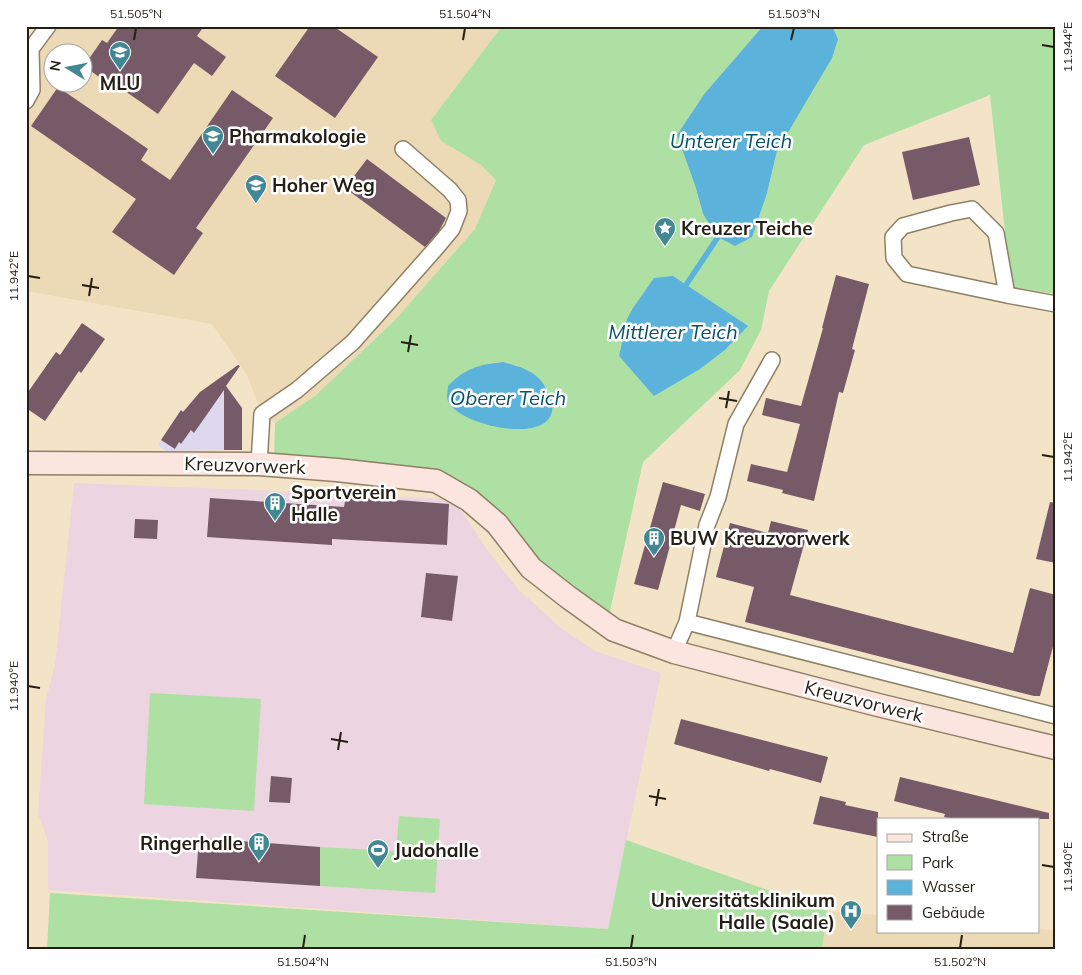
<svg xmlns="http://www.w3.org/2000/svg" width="1082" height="975" viewBox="0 0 1082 975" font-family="Mulish,sans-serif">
  <rect width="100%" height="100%" fill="#f4e4c7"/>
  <path fill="#ecd5e0" d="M74,483l258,10 110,6 20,12 26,40 31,39 43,39 33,22 66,22 -53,256 -560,-39v-49l-10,-27 8,-115 9,-34z"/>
  <path fill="#ded8ee" d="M220,378l22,30v42l-76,1 -8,-6 23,-35 2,2z"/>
  <path fill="#ecd9b5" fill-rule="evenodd" d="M48,26h454l-71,94 10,21 40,24 15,15 -21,49 -80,91 -80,76 -40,27 -13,-9 -15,-39 -35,-51 -186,-33v-236zM52,52h30v30h-30z
    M827,911l51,4v16h160v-2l18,2v18h-234z"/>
  <path fill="#aee0a3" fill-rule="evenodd" d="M502,26h261l-58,67 -10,92 8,30 64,-22 10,-42 61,-112 -6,-13h224v268l-45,-7 -21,-192 -126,50 -95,146 -8,39 -21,40 -97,92 -35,158 -66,-49 -65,-77 -203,-33 1,-38 40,-27 80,-76 80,-91 21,-49 -15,-15 -40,-24 -10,-21zM627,319l121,7 -23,24 -25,19 -67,2 -14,-15zM503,362l15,4 28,21 6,17 -54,23 -20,-6 -26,-15 37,-43z
    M150,693l111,6 -7,112 -110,-7z
    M399,816l41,3 -5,74 -115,-7v-39l76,4z
    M626,840l201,71 -5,38h-775l3,-56 558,36z"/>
  <path fill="#5bb2db" d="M763,26h69l6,13 -6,19 -55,93 -10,42 -15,44 -17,9 -17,-9 -15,-23 -8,-29 -18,-50 28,-42z
    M673,276l75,50 -23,24 -25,19 -46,27 -35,-40 8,-37 6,-11 21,-30z
    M503,362c19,5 38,11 45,31 1,3 3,7 4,11 6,43 -93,23 -104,-3 -2,-4 0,-11 0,-15 16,-17 32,-22 55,-24z"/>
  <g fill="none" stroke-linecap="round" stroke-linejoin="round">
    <path stroke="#5bb2db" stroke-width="5.5" d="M686,285l32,-48"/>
  </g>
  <path fill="#765a68" d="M119,26h85l-7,10 29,21 -14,19 -18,-13 -36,51 -46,-32 -2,3 -26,-19 18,-26 5,3z
    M310,26h23l45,31 -43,61 -60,-42z
    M58,87l90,62 -7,11 29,20 62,-90 41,28 -77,110 7,5 -29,42 -62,-43 24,-33 -105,-73z
    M969,137l11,48 -67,15 -11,-48z
    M367,159l79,59 -7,13 -14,16 -80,-59z
    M836,275l33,9 -17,65 3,1 -12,43 -4,-1 -25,109 -32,-8 1,-3 -36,-9 4,-17 36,8 13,-48 -38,-9 4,-17 35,8 22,-78h-1z
    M82,323l23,16 -24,34 -2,-2 -34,50 -19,-13v-13l30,-43 4,3z
    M238,365l2,1 -14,20 16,22v42h-18v-60l-30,43 -3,-3 -10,14 -2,-2 -4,7 -14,-9 20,-30 2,2 17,-20z
    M663,482l42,12 -5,17 -19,-6 -23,85 -24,-6z
    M346,496l103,8 -2,41 -115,-6v6l-125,-8 3,-39 134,9z
    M1050,502l6,1v60l-20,-4z
    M135,519l23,1 -1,19 -23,-1z
    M771,521l37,9 -18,65 223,58 17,-65 26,7v40l-16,61h-6l-289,-74 9,-35 -38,-10 14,-54 38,10z
    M426,573l32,3 -6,45 -31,-4z
    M681,719l147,38 -7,26 -51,-14 -1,2 -95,-27z
    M271,776l21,2 -2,25 -21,-1z
    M900,777l149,36v6h-96l-9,-2 1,-3 -51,-13z
    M820,796l26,6 -1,3 33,7v25l-65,-13z
    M199,838l121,9v39l-124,-8z"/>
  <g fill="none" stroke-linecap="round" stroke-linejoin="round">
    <g stroke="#8e8066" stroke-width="18">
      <path id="street" d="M26,101l6,-11 -1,-41 17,-23
        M1007,295l-11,-62 -24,-24 -21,4 -48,13 -10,11 1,21 13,16 100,21 49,9
        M259,464l3,-50 35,-24 56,-48 84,-95 15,-18 7,-18 -1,-11 -8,-10 -47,-41
        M687,622l369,94
        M674,652l13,-30 20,-97 11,-28 18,-73 36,-64"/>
    </g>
    <g stroke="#8e8066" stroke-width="25">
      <path id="secondary" d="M26,463l233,1 78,6 99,11 33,19 28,24 34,44 37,29 46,33 60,22 204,53 178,43"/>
    </g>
    <use href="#street" stroke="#fff" stroke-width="15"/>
    <use href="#secondary" stroke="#fce4df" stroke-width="22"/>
  </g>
  <path fill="none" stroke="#241e14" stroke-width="2" d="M134,40l2,-12M463,40l2,-12M791,40l3,-12M1042,45l12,2M28,276l12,2M82,285l17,3M89,296l3,-18M401,342l17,3M408,352l3,-17M719,398l18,3M726,408l3,-17M1042,455l12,2M28,686l12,2M331,739l17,3M338,750l3,-18M649,796l17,3M656,806l3,-17M1042,865l12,2M303,948l2,-13M631,948l2,-13M960,948l2,-13"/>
  <defs>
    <g id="university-pin" transform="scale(1.125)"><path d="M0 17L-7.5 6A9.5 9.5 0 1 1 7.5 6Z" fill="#428894" stroke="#fff"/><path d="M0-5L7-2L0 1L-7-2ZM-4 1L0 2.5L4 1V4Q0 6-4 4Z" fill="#fff"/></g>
    <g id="sight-pin" transform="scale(1.125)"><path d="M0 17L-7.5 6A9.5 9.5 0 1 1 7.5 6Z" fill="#428894" stroke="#fff"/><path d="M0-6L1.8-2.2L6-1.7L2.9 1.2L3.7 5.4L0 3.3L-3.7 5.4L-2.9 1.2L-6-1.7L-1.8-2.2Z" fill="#fff"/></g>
    <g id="building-pin" transform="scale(1.125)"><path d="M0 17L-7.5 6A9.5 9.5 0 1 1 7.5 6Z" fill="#428894" stroke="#fff"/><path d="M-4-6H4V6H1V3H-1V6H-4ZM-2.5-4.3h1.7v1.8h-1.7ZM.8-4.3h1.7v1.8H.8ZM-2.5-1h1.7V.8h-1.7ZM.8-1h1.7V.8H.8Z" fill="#fff"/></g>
    <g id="stadium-pin" transform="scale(1.125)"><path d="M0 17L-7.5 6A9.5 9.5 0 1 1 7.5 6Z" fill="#428894" stroke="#fff"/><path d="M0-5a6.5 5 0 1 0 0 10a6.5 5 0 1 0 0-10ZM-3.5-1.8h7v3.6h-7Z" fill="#fff"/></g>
    <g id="hospital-pin" transform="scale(1.125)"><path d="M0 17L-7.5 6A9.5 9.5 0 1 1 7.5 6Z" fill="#428894" stroke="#fff"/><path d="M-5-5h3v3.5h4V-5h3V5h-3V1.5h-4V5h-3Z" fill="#fff"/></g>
  </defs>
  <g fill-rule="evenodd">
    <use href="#university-pin" x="120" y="52"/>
    <use href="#university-pin" x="213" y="136"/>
    <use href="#university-pin" x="256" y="185"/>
    <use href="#sight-pin" x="665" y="228"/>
    <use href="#building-pin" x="275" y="503"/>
    <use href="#building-pin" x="654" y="538"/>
    <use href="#building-pin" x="259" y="843"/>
    <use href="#stadium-pin" x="378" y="850"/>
    <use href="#hospital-pin" x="851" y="911"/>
  </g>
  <g text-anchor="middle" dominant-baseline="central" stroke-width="5" stroke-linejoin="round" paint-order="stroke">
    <g font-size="19" font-weight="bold" fill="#241e14" stroke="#fff" text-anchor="start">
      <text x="120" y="83" text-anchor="middle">MLU</text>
      <text x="229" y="136">Pharmakologie</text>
      <text x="272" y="185">Hoher Weg</text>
      <text x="681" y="228">Kreuzer Teiche</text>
      <text x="291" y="492">Sportverein<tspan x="291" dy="22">Halle</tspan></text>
      <text x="670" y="538">BUW Kreuzvorwerk</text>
      <text x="243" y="843" text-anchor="end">Ringerhalle</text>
      <text x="394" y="850">Judohalle</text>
      <text x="835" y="900" text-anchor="end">Universitätsklinikum<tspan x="835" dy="22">Halle (Saale)</tspan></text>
    </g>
    <g font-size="19" fill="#241e14" stroke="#fff">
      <text transform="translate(245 465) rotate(2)">Kreuzvorwerk</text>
      <text transform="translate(864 701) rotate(14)">Kreuzvorwerk</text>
    </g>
    <g font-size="20" font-style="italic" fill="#07526e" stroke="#fff">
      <text x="731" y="140">Unterer Teich</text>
      <text x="673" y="331">Mittlerer Teich</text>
      <text x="508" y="397">Oberer Teich</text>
    </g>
  </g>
  <rect width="1082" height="975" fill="none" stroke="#ffffff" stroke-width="55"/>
  <rect x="877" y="818" width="162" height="115" fill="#ffffff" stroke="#a7a5a1"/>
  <rect x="887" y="834" width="25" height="8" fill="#fce4df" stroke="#a7a5a1"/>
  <text x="922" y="842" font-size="15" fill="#241e14">Straße</text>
  <rect x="887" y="855" width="25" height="15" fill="#aee0a3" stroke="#a7a5a1"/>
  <text x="922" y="868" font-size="15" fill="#241e14">Park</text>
  <rect x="887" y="880" width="25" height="15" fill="#5bb2db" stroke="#a7a5a1"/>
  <text x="922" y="892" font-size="15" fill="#241e14">Wasser</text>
  <rect x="887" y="905" width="25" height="15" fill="#765a68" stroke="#a7a5a1"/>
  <text x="922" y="918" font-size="15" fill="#241e14">Gebäude</text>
  <g transform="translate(68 68) rotate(280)"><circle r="24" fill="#ffffff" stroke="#a7a5a1"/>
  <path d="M0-4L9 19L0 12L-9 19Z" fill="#428894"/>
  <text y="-8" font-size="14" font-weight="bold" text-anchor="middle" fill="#241e14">N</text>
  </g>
  <rect x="28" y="28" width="1026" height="920" fill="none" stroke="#241e14" stroke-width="2"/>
  <g font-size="12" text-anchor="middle" fill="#241e14">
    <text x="136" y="18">51.505°N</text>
    <text x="465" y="18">51.504°N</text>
    <text x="794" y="18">51.503°N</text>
    <text transform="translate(1068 47) rotate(-90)" y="4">11.944°E</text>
    <text transform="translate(14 276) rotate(-90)" y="4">11.942°E</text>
    <text transform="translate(1068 457) rotate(-90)" y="4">11.942°E</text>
    <text transform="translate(14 686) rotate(-90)" y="4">11.940°E</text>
    <text transform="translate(1068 867) rotate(-90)" y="4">11.940°E</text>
    <text x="303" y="966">51.504°N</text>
    <text x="631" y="966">51.503°N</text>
    <text x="960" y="966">51.502°N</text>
  </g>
</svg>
